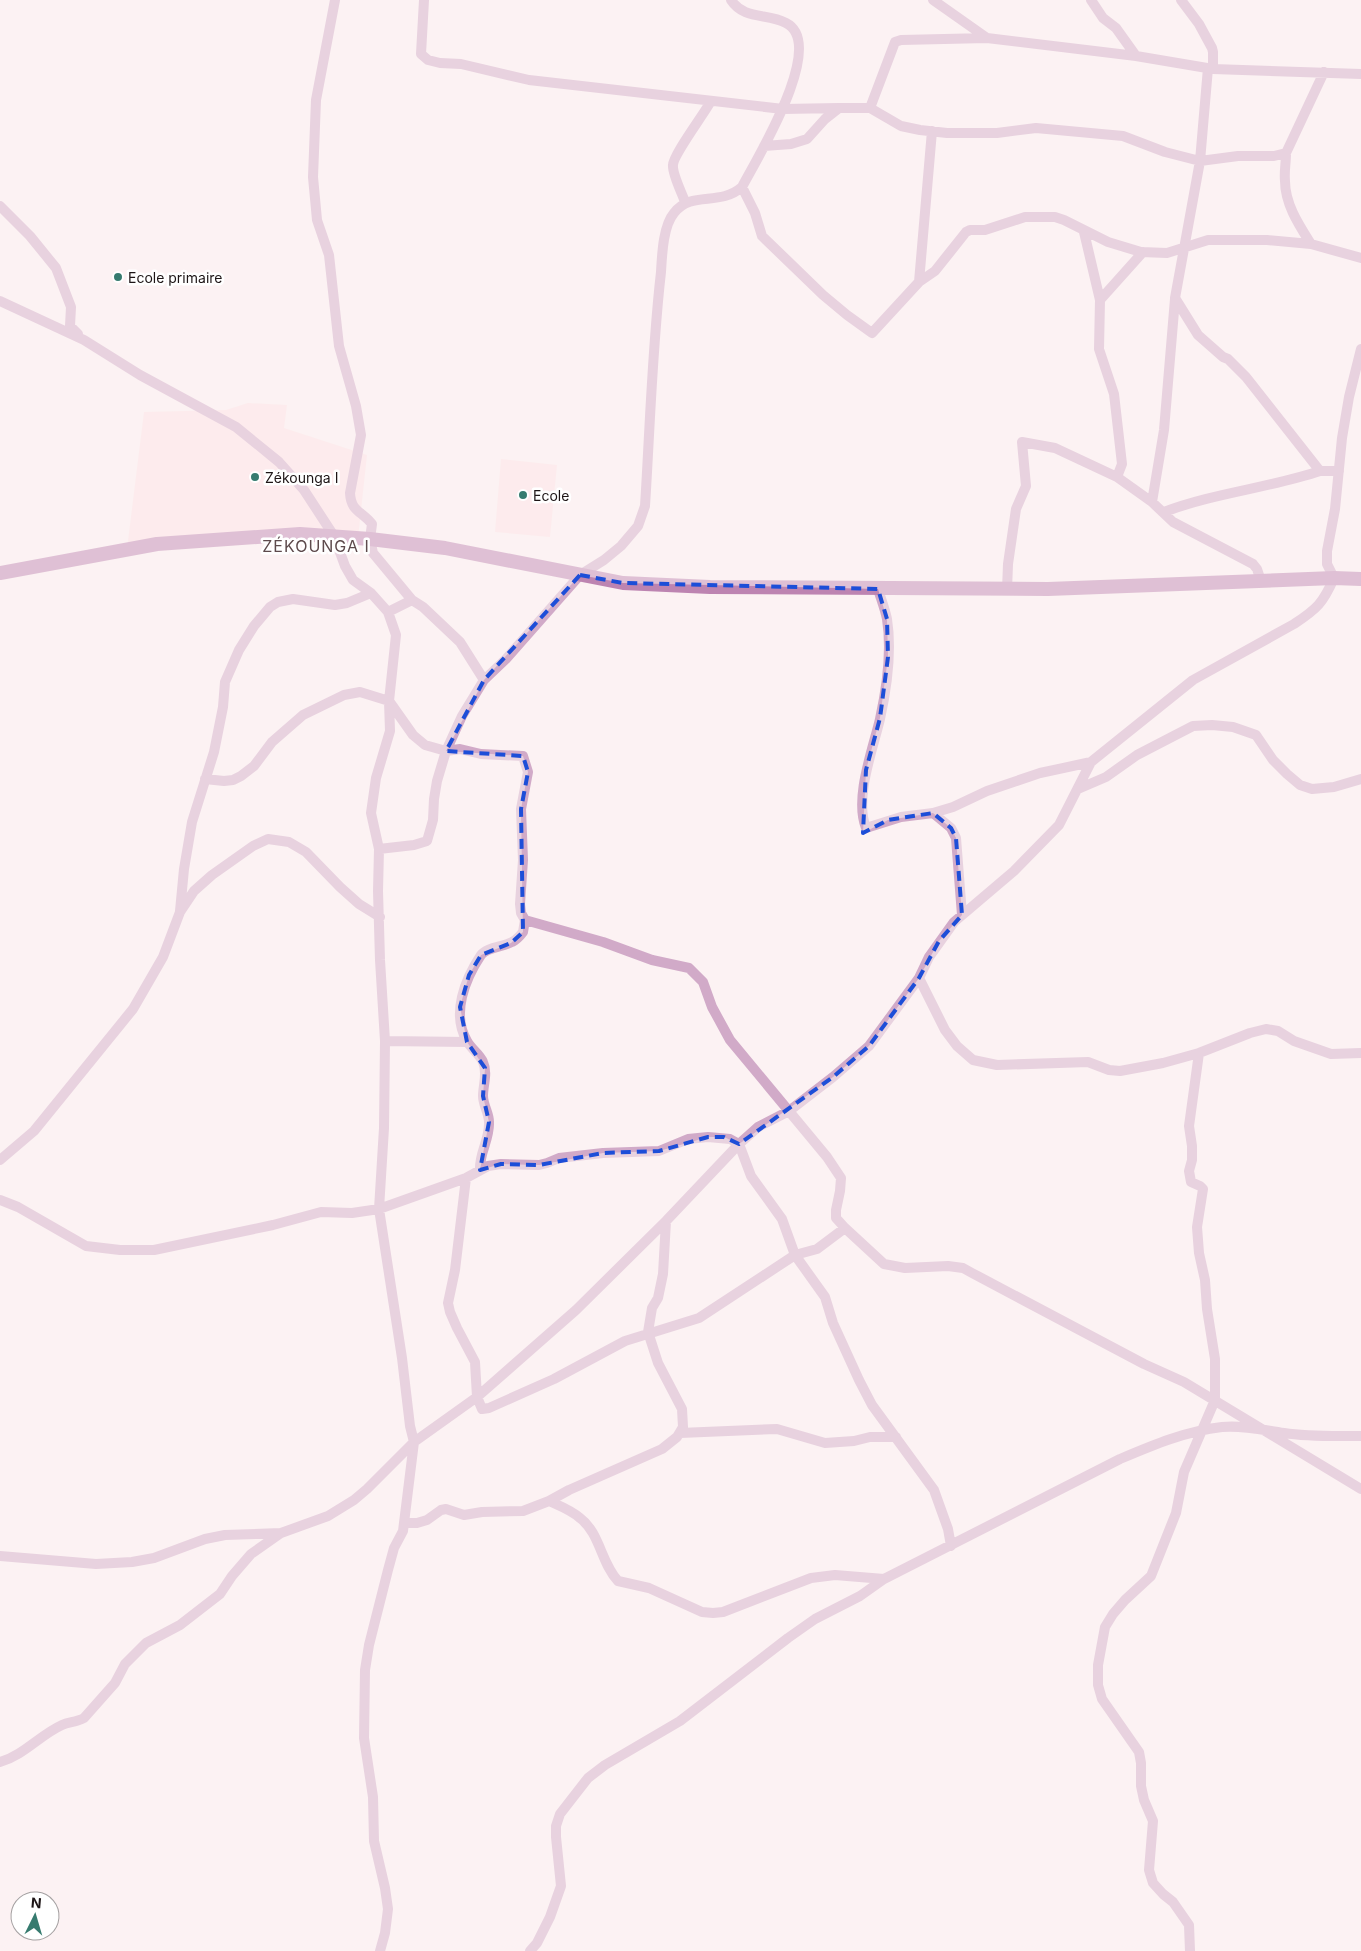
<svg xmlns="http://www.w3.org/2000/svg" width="1361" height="1951" viewBox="0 0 1361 1951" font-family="Inter,sans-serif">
  <rect width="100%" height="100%" fill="#fcf2f3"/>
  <path fill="#fee3e6" d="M248,403l39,2 -3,23 83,27 -9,83 -231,11 17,-137 82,-2z
    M501,459l56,6 -7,72 -55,-5z"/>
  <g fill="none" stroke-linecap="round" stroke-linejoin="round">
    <path stroke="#d1aac8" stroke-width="10" d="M335,0l-19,100 -3,77 4,43 12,35 10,91 17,60 5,29 -11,58c1,19 12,18 22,31l-2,15 3,14 39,47 11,7 37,35 24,38
      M424,0l-3,54 7,6 12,3 21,1 68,16 254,29 56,-1
      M933,0l54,38
      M1091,0l12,18 13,10 20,28
      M1181,0l18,24 13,24 1,4v17
      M1208,68l-8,93 -25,137 23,37 25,22 5,2 18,18 74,94h19
      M870,108l31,18 19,4 27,3h50l39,-5 87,8 42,16 35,9 38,-5h36l12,-3 38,-81
      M764,146l27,-2 16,-5 18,-20 14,-11h31l25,-66 6,-2 86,-2 149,18 77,13 148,5
      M1286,153c0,10 -2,19 -1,28 0,23 14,44 26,63
      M742,187l13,26 7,23 61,59 24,20 25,18 47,-51 16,-11 31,-39 4,-2h15l40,-13h30l9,3 44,22 33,10 26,1 41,-13h59l44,4 50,14
      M685,202c-3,-9 -13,-28 -12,-37 0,-10 31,-51 38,-64
      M0,206l30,30 26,32 15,39 -1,19 8,8
      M1084,232l16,68 -1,49 15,45 8,70 -5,13
      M919,282l13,-151
      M1100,300l43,-48
      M0,301l84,39 56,35 96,52 43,35 25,28 30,46 11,30 8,14 18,13 17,19 8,23 -7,66 1,30 -14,47 -5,35 8,36 -1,42 2,69 5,81 -1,87 -5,81 23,149 8,68 4,16 -11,89 -9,17 -6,22 -19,75 -4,25 -1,68 9,59 1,44 11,47 3,21 -3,24 -5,18
      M1152,502l12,-72 11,-131
      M1164,512c50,-19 105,-24 156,-41
      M878,589c3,10 7,20 9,30 5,32 0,68 -7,100 -7,30 -26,79 -14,109l35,-11 32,-4 20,-6 34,-16 53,-18 51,-11
      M1007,590l1,-26 8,-55 10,-23 -4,-44 33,6 62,29 35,25 21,20 80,42 4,5 4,12
      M388,612l24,-12
      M205,779l19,2 9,-1 8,-4 13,-10 18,-24 31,-27 41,-20 16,-3 29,9 24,34 12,10 21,6 14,-2 21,5 42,2 5,16 -7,37 2,51 -3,44 1,9 4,7 -2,12c-3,4 -7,8 -11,10 -9,5 -25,5 -31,13 -16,24 -30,59 -14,86 4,8 13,13 16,21 5,11 0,23 0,34 0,9 6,17 6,26 1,17 -10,31 -9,48
      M1078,789l28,-12 31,-22 27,-14 29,-15 19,-1 21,2 23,8 17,25 14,14 13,11 12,4 22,-2 27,-8
      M933,813l18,15 5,10 6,77
      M379,849l35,-4 13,-4 6,-21 1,-21 3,-18 9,-30 16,-35 22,-36 22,-21 74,-84 24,-15 17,-14 17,-20 7,-20c5,-78 7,-156 16,-234 1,-17 2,-46 13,-59 18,-23 45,-6 68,-26 14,-27 86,-143 44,-164 -19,-10 -42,-3 -55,-23
      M180,911l4,-42 8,-47 22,-70 9,-45 2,-25 14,-32 15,-24 16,-19 8,-5 15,-3 42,6 12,-2 24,-10
      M525,920l78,22 49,18 37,8 14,14 9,25 18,33 97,117 14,21 -1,13 -4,19v8l9,10 39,36 21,4 43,-2 15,2 9,5 172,91 40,18 177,107
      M919,978l26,52 12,16 16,14 24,5 91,-3 21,8 11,1 43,-8 36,-10 51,-20 16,-4 12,2 16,10 37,13 30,-1
      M385,1041l82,1
      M0,1160l34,-29 99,-122 30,-52 17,-45 14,-21 18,-16 41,-29 15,-7 21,3 17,10 34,35 19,17 21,13
      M466,1178l-11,92 -7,33 2,9 7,16 18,34 2,35 5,12 7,-1 65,-29 71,-38 74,-23 96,-63 22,-6 28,-21
      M0,1200l18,7 68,39 34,4h34l119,-25 48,-13 31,1 27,-4 87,-31 22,-12 13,-2 38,1 8,-2 12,-5 44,-5 56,-2 29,-12 20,-2 22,2 9,5 12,32 31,43 13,36 30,42 8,26 26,57 13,25 62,85 14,39 3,17
      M680,1433l97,-4 48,14 29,-2 16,-4h26
      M549,1501c11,5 22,9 31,17 20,15 21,45 38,63l31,7 53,24 11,1 10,-1 88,-34 24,-3 49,4 236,-120c33,-14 66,-28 102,-32 21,-2 41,3 62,6 25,4 51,3 77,3
      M405,1523h12l10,-3 14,-10 5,-1 18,6 18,-3 41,-1 26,-10 20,-11 93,-41 15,-12 6,-10 -1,-18 -24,-46 -10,-31 4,-24 6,-10 5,-24 3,-53
      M0,1556l96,8 36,-2 22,-4 51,-19 20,-4 56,-2 47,-17 26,-16 13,-11 47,-47 63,-45 99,-87 90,-89 73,-77 19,-17 31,-16 44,-34 36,-31 50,-68 10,-21 25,-35 60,-51 45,-46 32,-63 102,-82 101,-56c23,-15 29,-21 40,-46l-7,-14v-13l8,-42 7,-71 7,-41 12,-48
      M0,1762c24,-7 40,-27 62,-37 7,-3 15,-3 22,-7l31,-35 10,-19 21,-21 34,-18 40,-31 12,-18 19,-22 30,-21
      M530,1951l7,-8 13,-26 11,-31 -5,-49v-11l4,-12 28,-36 17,-13 75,-44 108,-83 27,-19 45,-23 24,-17
      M1190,1951l-1,-26 -16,-23 -10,-8 -10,-11 -4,-13 4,-49 -9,-21 -3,-14v-23l-2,-11 -7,-10 -30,-43 -4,-14v-20l7,-38 8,-13 12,-14 26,-24 25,-63 8,-41 31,-72v-41l-8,-50 -2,-29 -6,-27 -2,-26 6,-38 -3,-3 -9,-4 -2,-11 3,-11v-14l-3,-20 10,-73"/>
    <path stroke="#bd84b1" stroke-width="14" d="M0,573l157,-29 143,-10 70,5 75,9 178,35 87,4 338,2 286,-11 27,1"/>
  </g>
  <path d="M0 0H1361V1951H0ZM580,575l43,8 255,6 9,30 1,38 -8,61 -14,52 -3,63 25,-13 45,-7 18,15 5,10 6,77 -23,26 -20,37 -50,68 -36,31 -94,67 -15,-7h-16l-49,14 -56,2 -64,12 -38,-1 -21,6 9,-48 -6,-26 2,-28 -18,-26 -7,-35 9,-32 12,-20 30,-12 12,-11 -2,-123 7,-37 -5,-16 -77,-5 38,-71z" fill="#fcf2f3" fill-opacity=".55" fill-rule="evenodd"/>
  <path fill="none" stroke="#1d4ed8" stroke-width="4" stroke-dasharray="10 6" stroke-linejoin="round" d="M580,575l43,8 255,6 9,30 1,38 -8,61 -14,52 -3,63 25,-13 45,-7 18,15 5,10 6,77 -23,26 -20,37 -50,68 -36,31 -94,67 -15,-7h-16l-49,14 -56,2 -64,12 -38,-1 -21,6 9,-48 -6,-26 2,-28 -18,-26 -7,-35 9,-32 12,-20 30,-12 12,-11 -2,-123 7,-37 -5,-16 -77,-5 38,-71z"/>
  <g fill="#367b6f" stroke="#fff" stroke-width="2">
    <circle cx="118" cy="277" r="5"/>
    <circle cx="255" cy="477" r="5"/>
    <circle cx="523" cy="495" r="5"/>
  </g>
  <g text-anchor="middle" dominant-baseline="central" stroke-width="5" stroke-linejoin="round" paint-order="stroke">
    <g font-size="14" fill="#1d1516" stroke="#fff" text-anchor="start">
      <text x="128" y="277">Ecole primaire</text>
      <text x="265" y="477">Zékounga I</text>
      <text x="533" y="495">Ecole</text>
    </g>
    <g font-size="16" letter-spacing="1" fill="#5d4a4c" stroke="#fff">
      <text x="316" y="546">ZÉKOUNGA I</text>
    </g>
  </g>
  <g transform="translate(35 1916) rotate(5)"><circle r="24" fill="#ffffff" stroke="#a5a1a2"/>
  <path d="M0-4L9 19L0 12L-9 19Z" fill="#367b6f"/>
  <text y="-8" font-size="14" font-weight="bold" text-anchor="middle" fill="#1d1516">N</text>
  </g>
</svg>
